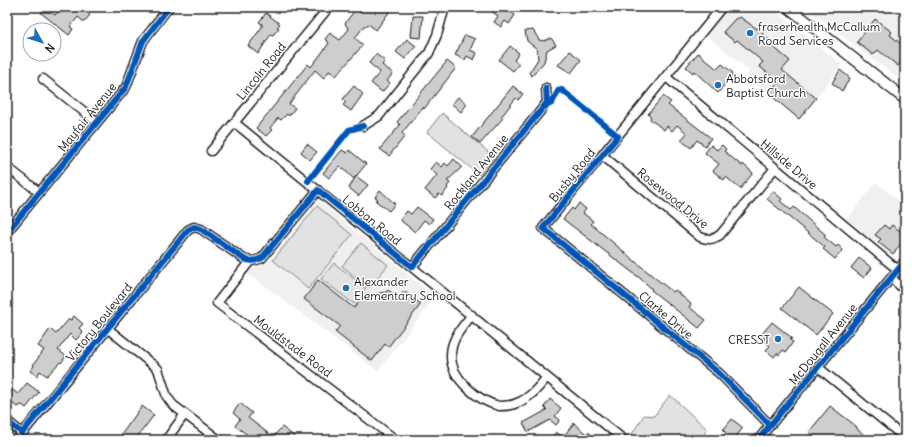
<svg xmlns="http://www.w3.org/2000/svg" width="912" height="447" viewBox="0 0 912 447" font-family="Delius,sans-serif">
  <rect width="100%" height="100%" fill="#fff"/>
  <filter id="ink" filterUnits="userSpaceOnUse"><feTurbulence type="fractalNoise" baseFrequency=".025" numOctaves="2"/><feDisplacementMap in="SourceGraphic" scale="8" xChannelSelector="R" yChannelSelector="G"/><feConvolveMatrix kernelMatrix="1 2 1 2 8 2 1 2 1" color-interpolation-filters="sRGB"/></filter>
  <g filter="url(#ink)">
    <path fill="#f0f0f0" d="M729,7h41l72,58 -43,54 -53,-43 4,-5 -44,-36z
      M806,7h99v76l-33,-24z
      M876,182l29,24v35l-11,13h-5l-42,-35z
      M316,203h6l113,94 -57,74 -132,-99 23,-11z"/>
    <path fill="#e2e2e2" stroke="#7f7f7f" d="M442,113l52,44 -15,18 -52,-43z
      M317,206l35,29 -44,54 -35,-29z
      M361,243l27,22 -19,23 -27,-22z
      M334,263l32,25 -12,16 -33,-25z
      M670,395l37,34 -6,11h-65l-4,-6 12,-19 10,1z"/>
    <path fill="#cecece" stroke="#1c1c1c" d="M45,7l10,8 6,-8h24l-2,3 7,5 -6,7 -6,-5 -8,10 3,2 -4,6 -28,-22z
      M364,7h29l-17,23 -8,-6 -1,3 -2,-2 -10,13 8,7 -27,31 -7,-5 -5,7 -9,-8 -26,34 6,4 -6,8 -2,-2 -6,6 -3,-2 -8,10 2,2 -6,6 -10,-8 52,-64 3,3 10,-13 8,-11 -4,-4 5,-6 10,7 9,-11 -4,-5 3,-5 8,-10 4,4z
      M486,7h18l11,8 -6,9 -4,-3 -4,6 -7,-5 4,-6z
      M266,13l14,11 -3,3 2,1 -6,7 -2,-1 -13,20 -10,-8 14,-19v-3l-3,-2z
      M413,16h10l-2,22 -10,-1z
      M740,17l17,12 3,-4 5,4 -3,5 10,8 -2,2 20,17 -8,9 34,28 -17,21 -31,-26 10,-11 -19,-16 4,-4 -26,-22 -2,2 -12,-10 13,-14 2,1z
      M875,19l17,13 -2,3 15,12v9l-7,10 -20,-16 -5,5 -16,-13z
      M533,30l6,10 5,1 7,-3 5,7 -9,5 -3,12 -12,14 -3,-3 9,-14 -1,-10 -10,-8 -2,-10z
      M465,35l10,4 -5,11 7,3 -3,7 -7,-4 -2,4 -10,-5z
      M407,39l9,7 -11,13 -9,-7z
      M510,46l9,7 -5,7 5,4 -6,7 -14,-11z
      M570,51l11,9 -10,13 -13,-8z
      M698,53l19,16 5,-5 11,9 -15,20 -24,-22 -1,2 -7,-6z
      M376,54l9,7 -3,4 11,8 -6,8 3,2 -8,9 -11,-9 9,-11 -11,-9z
      M447,61l9,7 -32,41 -1,-2 -21,26 3,3 -16,20 -9,-7 20,-24 -3,-3z
      M840,70l10,8 -8,13 -10,-8z
      M354,86l9,8 -12,17 -8,-6 3,-3 -3,-3z
      M513,86l10,8 -5,6 -2,-2 -15,19 2,1 -23,26 -8,-7z
      M663,96l8,6 -3,3 43,33 -6,8 -8,-6 -6,8 -10,-8 6,-7 -10,-8 -5,6 -5,-5 -3,4 -14,-11 1,-2 -3,-3z
      M458,97l9,7 -6,8 -9,-8z
      M307,144l10,8 -7,8 -9,-8z
      M711,145l6,5 5,-5 4,4 -2,2 18,15 1,-2 10,9 -13,16 -14,-12 -2,3 -11,-9 6,-7 -14,-11z
      M342,150l5,3 2,-3 17,14 -12,15 -14,-13 -11,12 -6,-5z
      M454,159l8,8 -15,14 3,2 -3,4 1,1 -6,8 -3,-2 -4,4 -10,-8 12,-15 -7,-6 6,-7 6,5 3,-4 3,3z
      M356,176l12,9 -9,11 -10,-8z
      M380,190l15,14 -6,7 -13,-10 2,-2 -3,-2z
      M773,191l9,8 -2,2 11,9 3,-3 32,28 -2,2 12,10 2,-2 5,5 -8,9 -12,-10 2,-2 -58,-48z
      M579,203l7,6 -3,4 10,8 -2,3 64,54 18,14 2,-2 16,14 -2,3 17,13 -7,8 -48,-38 1,-1 -11,-10 -78,-60 9,-11 2,2z
      M417,207l16,12 -4,5 -5,-4 -9,12 -15,-12 7,-9 4,3z
      M884,225l5,4 3,-4 13,10v4l-12,15 -15,-12 3,-3 -6,-4z
      M859,258l13,10 -8,10 -13,-10z
      M318,280l36,28 12,-15 2,2 18,-3 2,-2 11,8 5,-7 17,13 -33,43 -3,-3 -13,17 -37,-29 5,-6 -36,-27z
      M799,287l34,27 -17,21 -34,-27z
      M74,316l9,8 -4,4 4,4 -7,8 -6,-6 -12,16 8,6 -5,7 -1,-1 -13,14 -7,-5 -3,5 -7,-5 4,-5 -1,-1 11,-15 -6,-4 12,-17 6,5 13,-15 2,1z
      M772,322l20,16 -2,2 3,2 -7,10 -3,-2 -4,5 -2,-2 -3,4 -8,-7 4,-4 -7,-6 2,-2 -4,-3z
      M27,383l12,9 -13,16 -4,-3 -5,2 -10,-8v-13l11,8z
      M550,399l11,9 -6,8 5,4 -4,5 -6,-5 -22,12 -5,-9 24,-13 -3,-3z
      M240,403l12,10 -4,5 25,19 9,-10 17,13h-44l-20,-14 5,-7 -7,-6z
      M142,406l12,9 -19,25h-6l-8,-5z
      M830,406l26,20 2,4 12,10h-52l-9,-8z
      M732,419l11,9 -10,12h-13l6,-7 -3,-3z
      M574,423l12,11 2,-2 10,8h-48l6,-8 7,5z"/>
    <g fill="none" stroke-linecap="round" stroke-linejoin="round">
      <g stroke="#1c1c1c" stroke-width="11">
        <path id="minor" d="M722,7l-179,221 177,146 50,51
          M666,77l232,193
          M43,79l54,43
          M235,123l389,317
          M363,126l16,-10 50,-63 8,-18 8,-28
          M211,151l118,-144
          M602,155l98,82c8,3 12,3 20,-2l55,-67
          M7,167l32,25
          M7,232l119,-145 17,-46 26,-34
          M250,261l-33,42 179,137
          M412,267l130,-158 5,-7 -1,-14
          M891,278l14,12
          M472,315c-10,12 -21,24 -21,40 -1,23 27,46 48,51 5,0 14,-1 18,-3 13,-5 22,-16 30,-26
          M107,328l51,41 9,28 6,8 46,35
          M819,368l86,70
          M7,421l15,12
          M17,440l171,-210 6,-3 7,2 43,30c7,3 11,2 18,-1l56,-68
          M166,440l19,-26
          M758,440l147,-179"/>
      </g>
      <g stroke="#1c1c1c" stroke-width="13">
        <path id="major" d="M788,7l117,92"/>
      </g>
      <use href="#minor" stroke="#fff" stroke-width="8"/>
      <use href="#major" stroke="#fff" stroke-width="10"/>
      <g stroke="#fff" stroke-width="8">
        <path id="cycleway" d="M543,108l9,-5 6,-12 4,-1 56,46 -75,92 177,146 50,51
          M308,181l41,-51 14,-4
          M7,232l119,-145 17,-46 26,-34
          M7,421l15,12 166,-203 6,-3 7,2 43,30c7,3 11,2 18,-1l56,-68 94,77 130,-158 5,-7 -1,-14
          M758,440l147,-179"/>
      </g>
      <use href="#cycleway" stroke="#0057b8" stroke-width="6"/>
    </g>
  </g>
  <g fill="#1f6fb2" stroke="#fff" stroke-width="1.5">
    <circle cx="750" cy="33" r="4"/>
    <circle cx="718" cy="85" r="4"/>
    <circle cx="346" cy="288" r="4"/>
    <circle cx="778" cy="339" r="4"/>
  </g>
  <g text-anchor="middle" dominant-baseline="central" stroke-width="3" stroke-linejoin="round" paint-order="stroke">
    <g font-size="12" fill="#1c1c1c" stroke="#fff" text-anchor="start">
      <text x="758" y="26">fraserhealth McCallum<tspan x="758" dy="14">Road Services</tspan></text>
      <text x="726" y="78">Abbotsford<tspan x="726" dy="14">Baptist Church</tspan></text>
      <text x="354" y="281">Alexander<tspan x="354" dy="14">Elementary School</tspan></text>
      <text x="770" y="339" text-anchor="end">CRESST</text>
    </g>
    <g font-size="12" fill="#1c1c1c" stroke="#fff">
      <text transform="translate(261 71) rotate(-51)">Lincoln Road</text>
      <text transform="translate(87 117) rotate(-51)">Mayfair Avenue</text>
      <text transform="translate(789 164) rotate(40)">Hillside Drive</text>
      <text transform="translate(476 172) rotate(-51)">Rockland Avenue</text>
      <text transform="translate(572 175) rotate(-51)">Busby Road</text>
      <text transform="translate(673 198) rotate(39)">Rosewood Drive</text>
      <text transform="translate(372 220) rotate(39)">Lobban Road</text>
      <text transform="translate(666 315) rotate(40)">Clarke Drive</text>
      <text transform="translate(99 322) rotate(-51)">Victory Boulevard</text>
      <text transform="translate(823 344) rotate(-51)">McDougall Avenue</text>
      <text transform="translate(293 346) rotate(37)">Mouldstade Road</text>
    </g>
  </g>
  <rect width="912" height="447" fill="none" stroke="#fff" stroke-width="24"/>
  <rect x="12" y="12" width="888" height="423" fill="none" stroke="#1c1c1c" stroke-width="1.5" filter="url(#ink)"/>
  <g transform="translate(42 42) rotate(129)"><circle r="19" fill="#ffffff" stroke="#a4a4a4"/>
  <path d="M0-3L7 15L0 10L-7 15Z" fill="#1f6fb2"/>
  <text y="-6" font-size="11" font-weight="bold" text-anchor="middle" fill="#1c1c1c">N</text>
  </g>
</svg>
